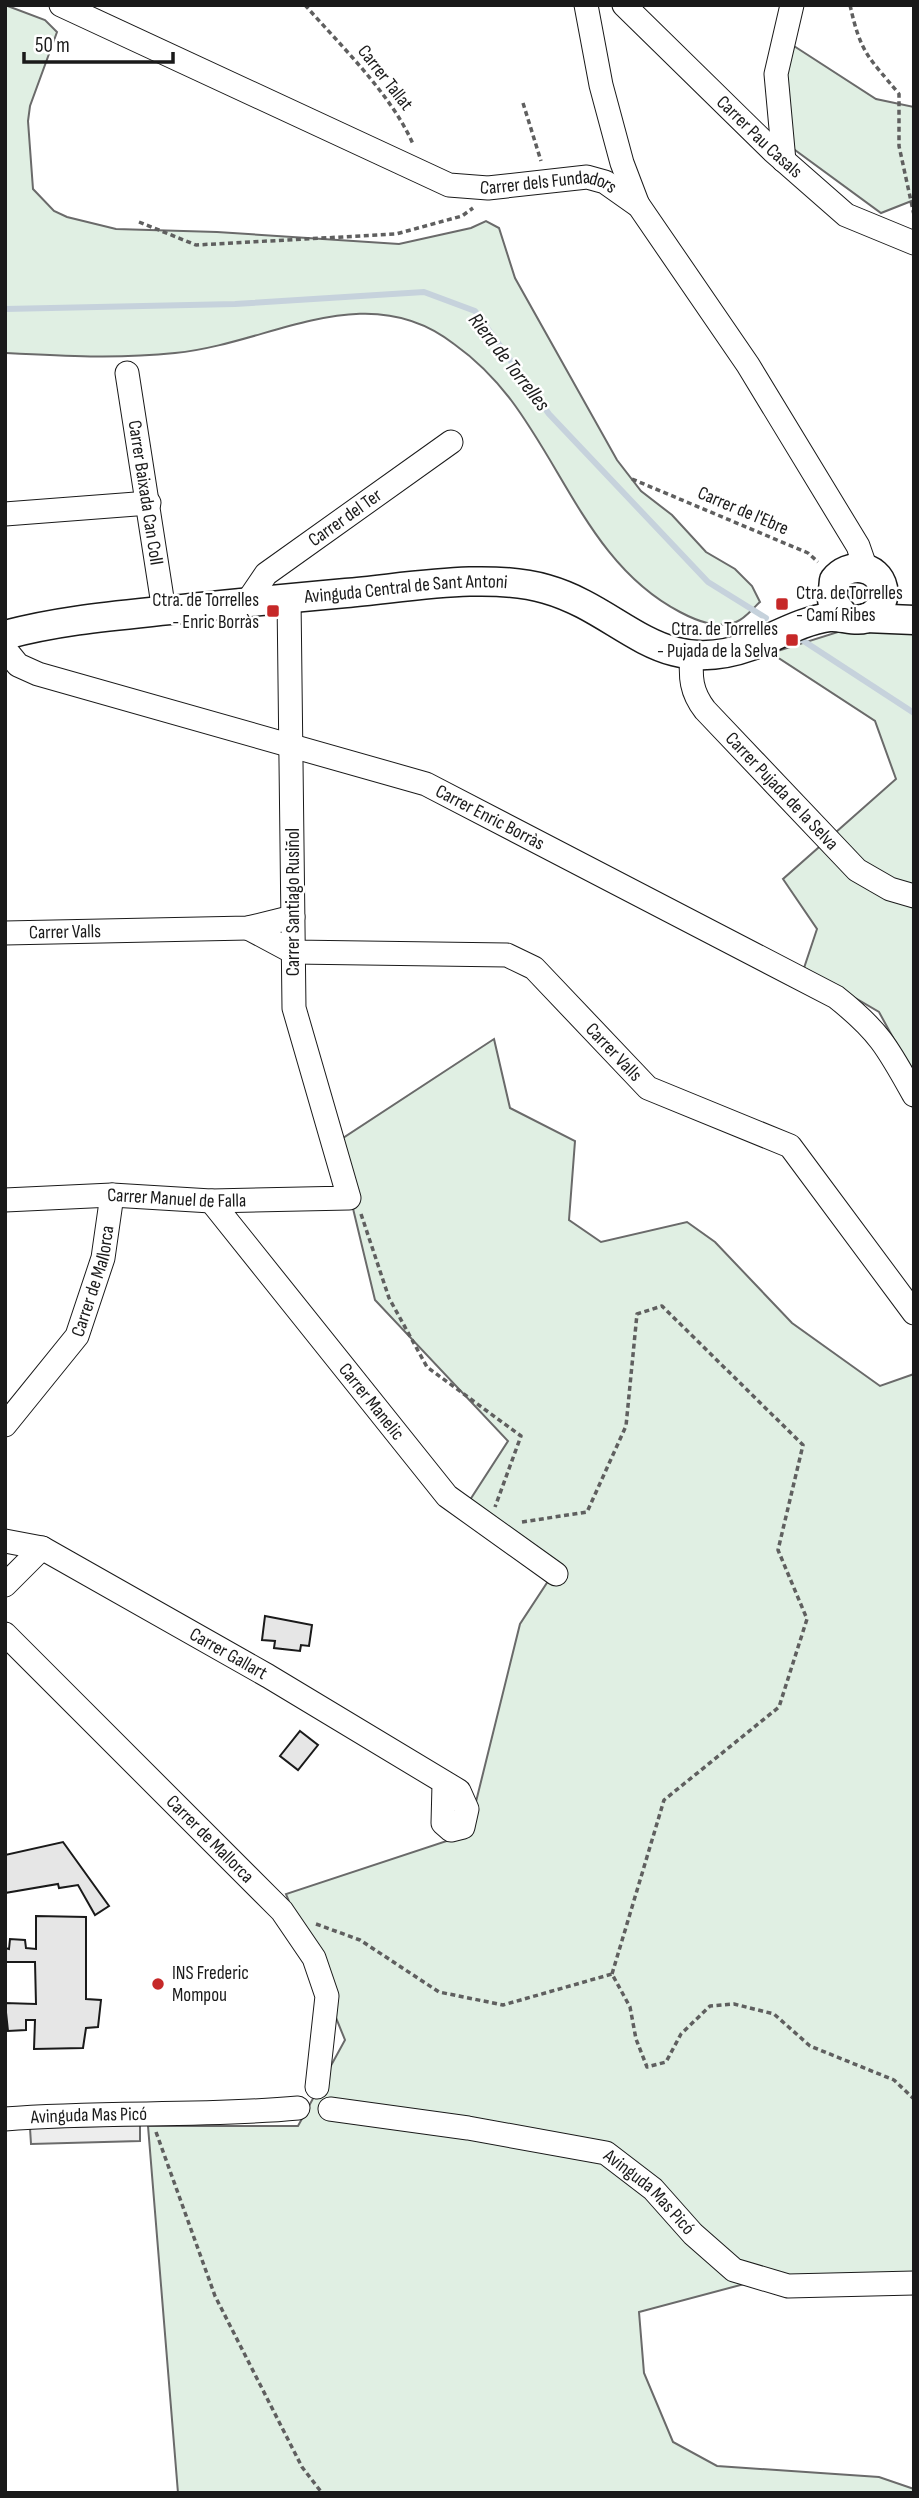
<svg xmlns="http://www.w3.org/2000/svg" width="919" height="2498" viewBox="0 0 919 2498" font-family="'Sofia Sans Condensed',sans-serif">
  <rect width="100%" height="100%" fill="#fff"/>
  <path fill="#e0efe3" stroke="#6a6a6a" stroke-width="2" d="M5,5l40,15 12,12 -27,74 -2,15 5,68 21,22 13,6 49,12 101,3 182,12 72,-16 15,-7 13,7 16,50 102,182 24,31 31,24 34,37 29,17 17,17 8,16c-7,6 -15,17 -24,20 -19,7 -39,-1 -56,-10 -85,-44 -114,-139 -169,-212 -16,-21 -36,-41 -57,-56 -88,-69 -184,0 -279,9 -57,6 -113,3 -170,0z
    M780,37l96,62 38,8v93l-33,13 -101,-74z
    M914,608v468l-35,-64 -75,-44 13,-39 -34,-50 113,-100 -21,-58 -104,-68z
    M494,1039l16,69 65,33 -6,79 32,22 86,-20 28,20 77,81 88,63 34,-12v918l-166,-9 -109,29 5,61 29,69 44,24 162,11 35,12v4h-736l-30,-367h150l47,-86 -59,-146 182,-60 52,-210 36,-55 -88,-66 40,-62 -133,-141 -38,-158z"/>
  <path fill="#ededed" stroke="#6a6a6a" stroke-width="2" d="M140,2125v16l-109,3 -1,-16z"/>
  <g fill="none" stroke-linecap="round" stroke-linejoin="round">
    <path stroke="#c6d2dc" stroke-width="6" d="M5,309l230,-5 189,-12 51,19 74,103 159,168 58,36
      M799,638l115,75"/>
  </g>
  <path fill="#e6e6e6" stroke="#1a1a1a" stroke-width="2" d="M265,1616l47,9 -3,21 -8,-1 -1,6 -26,-3 1,-7 -13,-1z
    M300,1731l18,14 -20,25 -18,-14z
    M63,1842l46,64 -14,9 -17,-30 -19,3 -1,-4 -53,9v-38z
    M36,1916l50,1v82l15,1 -3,27 -12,1 -3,20 -49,1 1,-29h-9v10l-18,1 -3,-28 31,1 -1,-42h-30v-14l4,1 1,-10 15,1 1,8 10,1z"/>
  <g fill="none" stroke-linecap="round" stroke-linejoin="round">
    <g stroke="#1a1a1a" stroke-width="25">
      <g id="minor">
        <path id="s1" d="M61,5l388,180 39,3 99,-11 18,5 34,24 109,159 110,181 8,23"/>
        <path d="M586,5l15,80 21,78 16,42"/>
        <path id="s2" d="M624,5l149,146 73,64 68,28"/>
        <path d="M784,161l-8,-87 16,-69"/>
        <path id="s3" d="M127,373l37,238"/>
        <path d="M5,514l144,-11"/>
        <path id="s4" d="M247,602l19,-28 185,-132"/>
        <path id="s5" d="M5,649l13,16 20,9 388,110 410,213c43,34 52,51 78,98"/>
        <path id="s6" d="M692,655c-2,22 -1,37 13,55l152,160 33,19 24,7"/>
        <path id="s7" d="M248,928l45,24 214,3 27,13 114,120 142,58 124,167"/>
        <path id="s8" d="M5,933l243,-5 45,-11"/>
        <path id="s9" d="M5,1200l107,-5 99,6 138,-3 -55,-190 -5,-410"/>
        <path id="s10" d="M211,1201l236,295 109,78"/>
        <path id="s11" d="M5,1425l72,-89 26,-78 9,-63"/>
        <path id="s12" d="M5,1541l37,7 226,128 191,115 8,18 -4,18 -12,3 -8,-7 1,-39"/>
        <path d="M5,1585l37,-37"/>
        <path id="s13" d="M5,1634l277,277 32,47 13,38 -10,91"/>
        <path id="s14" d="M330,2109l138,19 138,25 47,36 40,45 41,36 54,16 126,-3"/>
        <path id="s15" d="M5,2119c98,-8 196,-2 293,-11"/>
      </g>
    </g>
    <g stroke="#1a1a1a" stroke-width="31">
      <g id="major">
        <path d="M866,618l48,2"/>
        <path id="s16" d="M5,635c48,-13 97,-18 146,-23 65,-7 130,-13 195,-19 60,-5 141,-21 200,-4 78,22 111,91 205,57 26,-10 50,-25 79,-29 13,-1 28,7 41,-1 9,-6 14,-17 12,-28 -5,-24 -35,-26 -49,-8l-2,20 13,17"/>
      </g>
    </g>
    <path stroke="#5f5f5f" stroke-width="3.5" stroke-dasharray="5 3.5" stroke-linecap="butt" d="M305,5c36,41 86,89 108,139
      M850,5c11,50 19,52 49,89v52l15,69
      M523,103l18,58
      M139,222l57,23 200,-11 66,-18 11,-8
      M632,479l176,74 10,9
      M361,1214l28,84 38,69 94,69 -26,71
      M522,1522l65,-10 39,-86 11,-112 25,-8 141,139 -25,105 29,69 -28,88 -115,93 -52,174
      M316,1924l44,16 79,52 64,13 109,-31 18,33 6,32 11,28 19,-5 15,-28 29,-28 24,-2 40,10 36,32 84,34 20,19
      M156,2132l59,164 87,171 20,26"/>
    <use href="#minor" stroke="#fff" stroke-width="23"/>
    <use href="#major" stroke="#fff" stroke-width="28"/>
  </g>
  <g fill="#c62828" stroke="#fff" stroke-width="2.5">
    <rect x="775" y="597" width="14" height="14" rx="3.5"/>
    <rect x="266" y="604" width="14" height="14" rx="3.5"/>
    <rect x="785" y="633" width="14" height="14" rx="3.5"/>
    <circle cx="158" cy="1984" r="7"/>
  </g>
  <g text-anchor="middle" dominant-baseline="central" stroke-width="5" stroke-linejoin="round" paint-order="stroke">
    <g font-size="19" fill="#1a1a1a" stroke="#fff">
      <text transform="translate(385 78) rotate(52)">Carrer Tallat</text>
      <text stroke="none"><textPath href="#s2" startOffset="189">Carrer Pau Casals</textPath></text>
      <text stroke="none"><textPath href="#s1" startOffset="528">Carrer dels Fundadors</textPath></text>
      <text stroke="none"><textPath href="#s3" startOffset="121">Carrer Baixada Can Coll</textPath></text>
      <text transform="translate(743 511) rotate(23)">Carrer de l'Ebre</text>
      <text stroke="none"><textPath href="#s4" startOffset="131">Carrer del Ter</textPath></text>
      <text stroke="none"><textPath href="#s16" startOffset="404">Avinguda Central de Sant Antoni</textPath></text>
      <text stroke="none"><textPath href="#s6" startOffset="170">Carrer Pujada de la Selva</textPath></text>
      <text stroke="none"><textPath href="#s5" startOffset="518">Carrer Enric Borràs</textPath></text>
      <text transform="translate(293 902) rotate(-90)">Carrer Santiago Rusiñol</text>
      <text stroke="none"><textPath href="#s8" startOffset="60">Carrer Valls</textPath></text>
      <text stroke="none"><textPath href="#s7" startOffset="411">Carrer Valls</textPath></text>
      <text stroke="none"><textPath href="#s9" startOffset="172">Carrer Manuel de Falla</textPath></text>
      <text stroke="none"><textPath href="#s11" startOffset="172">Carrer de Mallorca</textPath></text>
      <text stroke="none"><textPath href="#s10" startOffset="257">Carrer Manelic</textPath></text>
      <text stroke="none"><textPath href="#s12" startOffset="252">Carrer Gallart</textPath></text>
      <text stroke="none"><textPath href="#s13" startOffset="290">Carrer de Mallorca</textPath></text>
      <text stroke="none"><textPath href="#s15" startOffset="84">Avinguda Mas Picó</textPath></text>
      <text stroke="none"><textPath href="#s14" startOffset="338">Avinguda Mas Picó</textPath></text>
    </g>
    <g font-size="19" fill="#1a1a1a" stroke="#fff" text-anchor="start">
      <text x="796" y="593">Ctra. de Torrelles<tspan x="796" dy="22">- Camí Ribes</tspan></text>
      <text x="259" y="600" text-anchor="end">Ctra. de Torrelles<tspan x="259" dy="22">- Enric Borràs</tspan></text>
      <text x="778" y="629" text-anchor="end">Ctra. de Torrelles<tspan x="778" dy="22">- Pujada de la Selva</tspan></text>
      <text x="172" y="1973">INS Frederic<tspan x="172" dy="22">Mompou</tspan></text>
    </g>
    <g font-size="21" font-style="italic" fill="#1a1a1a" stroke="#fff">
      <text transform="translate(509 362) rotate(52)">Riera de Torrelles</text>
    </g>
  </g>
  <rect width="919" height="2498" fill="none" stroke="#1a1a1a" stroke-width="14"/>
  <path d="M24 52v10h149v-10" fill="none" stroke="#1a1a1a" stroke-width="3.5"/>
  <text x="35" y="52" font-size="21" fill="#1a1a1a" stroke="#ffffff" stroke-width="5" paint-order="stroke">50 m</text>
</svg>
